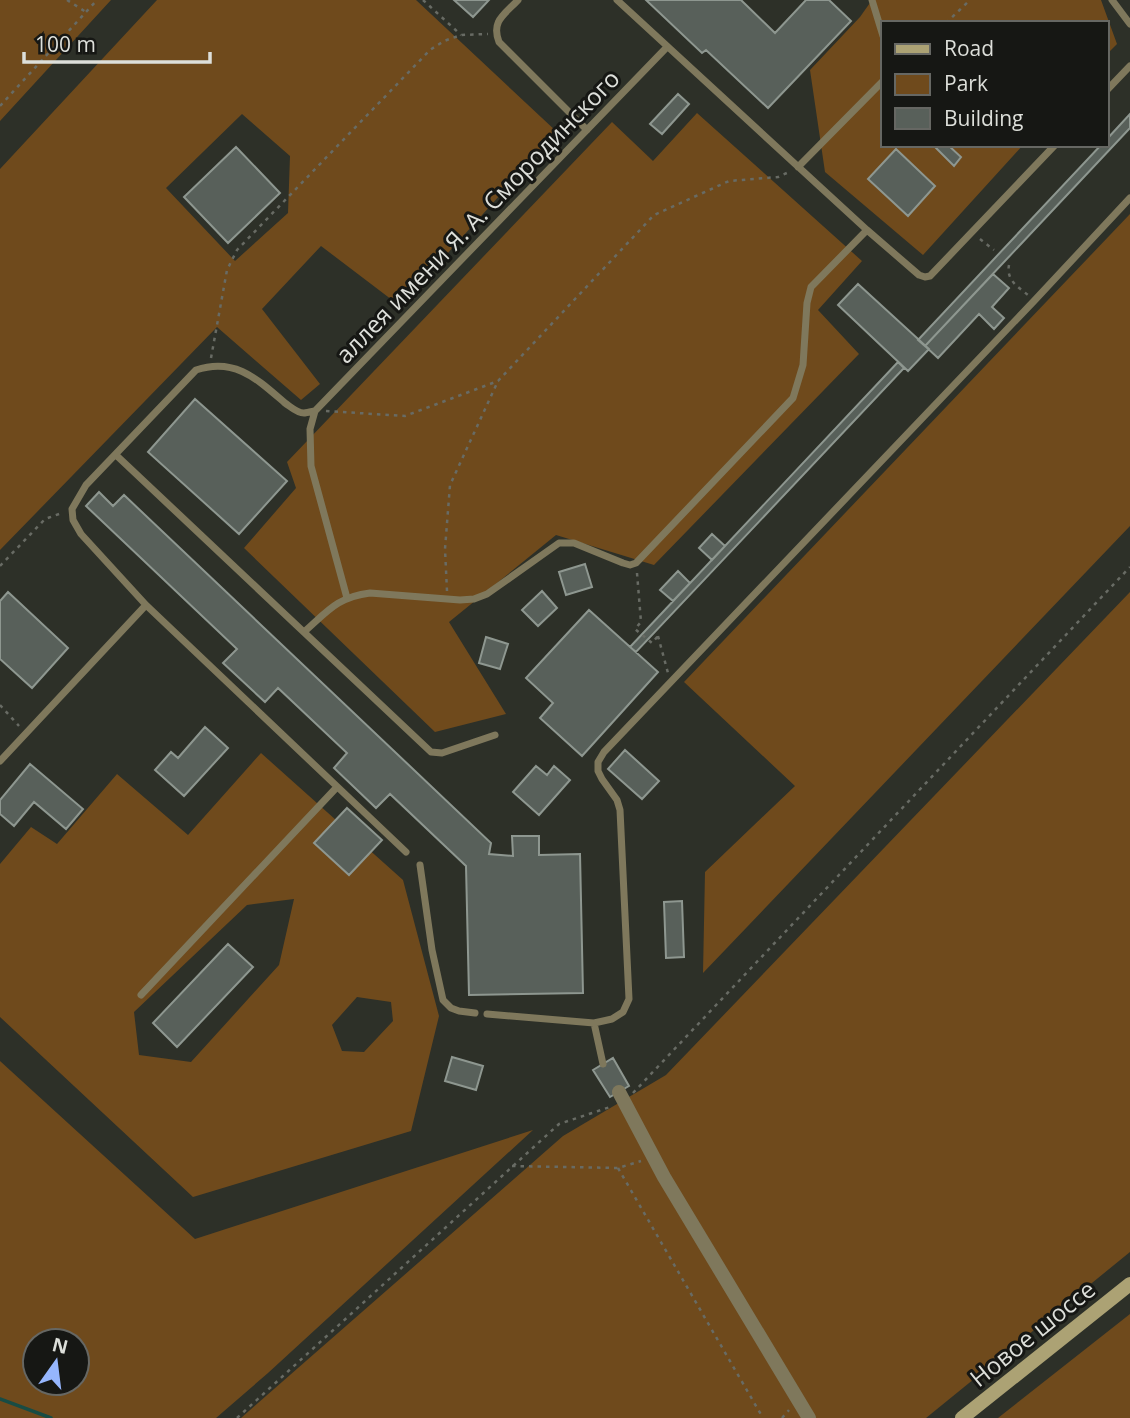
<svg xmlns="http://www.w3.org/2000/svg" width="1130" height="1418" viewBox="0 0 1130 1418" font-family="'Open Sans',sans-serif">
  <rect width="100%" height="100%" fill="#2d3028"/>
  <path fill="#6f4a1c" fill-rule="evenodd" d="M0,0h111l-111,121z
    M157,0h259l141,132 -157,174 -79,-60 -59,63 58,75 -19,16 -84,-73 -217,223v-381zM242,114l48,42 -2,57 -53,48 -69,-73z
    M872,0h229l16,44 -10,10v-31h-224v122h140l-100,110 -98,-83 -15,-102 50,-53z
    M697,113l165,148 -44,49 41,44 -205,211 -98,-30 -107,87 57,92 -71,18 -191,-184 52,-60 -9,-26 325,-340 41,39z
    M1130,214v312l-427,447 2,-101 90,-86 -111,-104z
    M1130,592v660l-204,166h-685l322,-282 103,-61z
    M261,753l142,127 36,136 -28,115 -218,66 -193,-180v-153l31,-37 26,17 60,-70 71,61zM294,899l-15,66 -88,97 -52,-7 -5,-43 113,-107zM357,997l34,5 2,19 -29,31 -22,-1 -10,-26z
    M0,1061l195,178 338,-109 -265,243 -52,45h-216zM35,1341h42v42h-42z
    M1130,1314v104h-132z"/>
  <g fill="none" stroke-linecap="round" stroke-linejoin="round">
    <path stroke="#184c44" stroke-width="3.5" d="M0,1399l51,19"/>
  </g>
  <path fill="#58605a" stroke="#8e9790" stroke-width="2" d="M454,0h35l-16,17z
    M646,0h95l34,33 31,-33h23l22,21 -83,87 -62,-58 -4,3z
    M678,94l11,10 -27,30 -12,-10z
    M1130,114v14l-205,218 -7,-6 183,-195h6v-6z
    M933,145h15l13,12 -7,9z
    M236,147l44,46 -52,50 -44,-46z
    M896,149l39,37 -27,30 -40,-37z
    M993,274l16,14 -17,19 12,11 -10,11 -15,-15 -41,44 -13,-12z
    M858,284l71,65 -21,22 -70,-66z
    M898,362l6,6 -268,284 -6,-5z
    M195,399l92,82 -48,53 -91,-82z
    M99,492l14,14 11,-11 367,348 -2,11 24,2 -1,-20h27v19l41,-1 3,139 -114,2 -3,-129 -76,-72 -14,14 -42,-40 13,-15 -69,-65 -13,14 -42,-39 14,-14 -151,-143z
    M712,534l13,12 -13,14 -13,-12z
    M585,564l7,23 -26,8 -7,-23z
    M678,571l12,12 -17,18 -13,-11z
    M542,591l15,17 -19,18 -16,-16z
    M8,592l60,56 -36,40 -32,-29v-58z
    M589,610l69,62 -76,84 -42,-38 13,-15 -27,-25z
    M486,637l22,7 -8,25 -21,-6z
    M205,727l23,21 -44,48 -29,-26 16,-18 7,6z
    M625,750l34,31 -17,18 -34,-30z
    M30,764l53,45 -17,20 -32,-27 -20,24 -14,-12v-14z
    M536,766l11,9 7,-9 16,14 -31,35 -26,-23z
    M347,808l35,32 -33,35 -35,-32z
    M682,901l2,56 -18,1 -2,-56z
    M228,944l25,23 -76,80 -24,-24z
    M452,1057l31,9 -7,24 -31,-9z
    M613,1058l16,28 -19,11 -17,-27z"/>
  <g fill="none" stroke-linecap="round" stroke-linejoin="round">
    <path stroke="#686b64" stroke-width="2.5" stroke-dasharray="3.5 5" stroke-linecap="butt" d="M67,0l19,12
      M423,0l38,35
      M946,23l24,-23
      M0,106l97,-106
      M980,239l14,11
      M1009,265c-3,15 9,22 19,30
      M211,358l16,-88 10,-20 193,-200 14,-9 17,-6 27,-1
      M326,411l79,5 93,-35 156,-166 75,-34 49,-4 11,-5
      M0,566l45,-47 17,-6
      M637,573l4,49 -6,7 17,14 6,-7
      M447,591l-2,-42 5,-64 48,-104
      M658,636l10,37
      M0,705l19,21
      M633,1093l497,-526
      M512,1166l106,2 23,-7
      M618,1168l145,250
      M237,1418l322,-294 54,-18
      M782,1418l7,-8"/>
    <path stroke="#7f785c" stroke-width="7" d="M518,0c-14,15 -27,21 -19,42l88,88
      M617,0l250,230
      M872,0l11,36
      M1112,0l18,24
      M1107,90l23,-24
      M798,167l85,-86
      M116,455l315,297 11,1 53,-18
      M347,598l-36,-132 -1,-37 5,-18 352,-364
      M146,605l260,247
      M304,632c23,-20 33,-35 66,-39l90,7 14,-1 13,-5 72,-51h15l49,20 7,2 6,-2 157,-165 10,-33 4,-62 4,-16 56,-57 52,45 6,2 5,-1 125,-131
      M0,761l146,-156 -65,-71 -8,-14 -1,-11 14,-24 110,-115c39,-13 61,9 89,33 6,4 12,10 19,10 1,0 11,-2 11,-2
      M420,865l12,85 11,50 8,8 8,3 16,2
      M141,995l196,-208
      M487,1014l107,9 18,-4 11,-7 6,-13 -9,-189 -3,-10 -15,-21 -4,-8v-9l6,-10 430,-451 96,-103
      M594,1023l9,41"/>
    <path stroke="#7f785c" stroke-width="14" d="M619,1092l45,85 145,241"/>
    <path stroke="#aca274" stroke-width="14" d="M962,1418l168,-134"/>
  </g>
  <g text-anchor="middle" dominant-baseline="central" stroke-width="6" stroke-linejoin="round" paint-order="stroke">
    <g font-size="24" fill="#dddfda" stroke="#161714">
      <text transform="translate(477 216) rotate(-46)">аллея имени Я. А. Смородинского</text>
      <text transform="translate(1032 1333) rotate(-39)">Новое шоссе</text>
    </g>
  </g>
  <rect x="881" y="21" width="228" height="126" fill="#161714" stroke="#666763" stroke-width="2"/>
  <rect x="895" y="44" width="35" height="10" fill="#aca274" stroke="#666763" stroke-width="2"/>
  <text x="944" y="56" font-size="21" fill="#dddfda">Road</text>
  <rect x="895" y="74" width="35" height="21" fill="#6f4a1c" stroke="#666763" stroke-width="2"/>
  <text x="944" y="91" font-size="21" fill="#dddfda">Park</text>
  <rect x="895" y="108" width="35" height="21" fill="#58605a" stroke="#666763" stroke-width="2"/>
  <text x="944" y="126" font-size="21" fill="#dddfda">Building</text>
  <g transform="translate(56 1362) rotate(14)"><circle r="33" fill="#161714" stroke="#666763" stroke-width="2"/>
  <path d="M0-5L12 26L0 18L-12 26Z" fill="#96b6fd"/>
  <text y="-10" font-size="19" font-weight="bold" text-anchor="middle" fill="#dddfda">N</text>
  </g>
  <path d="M24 52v10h186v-10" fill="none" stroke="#dddfda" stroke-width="3.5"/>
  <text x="35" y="52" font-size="21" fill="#dddfda" stroke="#161714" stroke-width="5" paint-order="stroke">100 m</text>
</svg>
